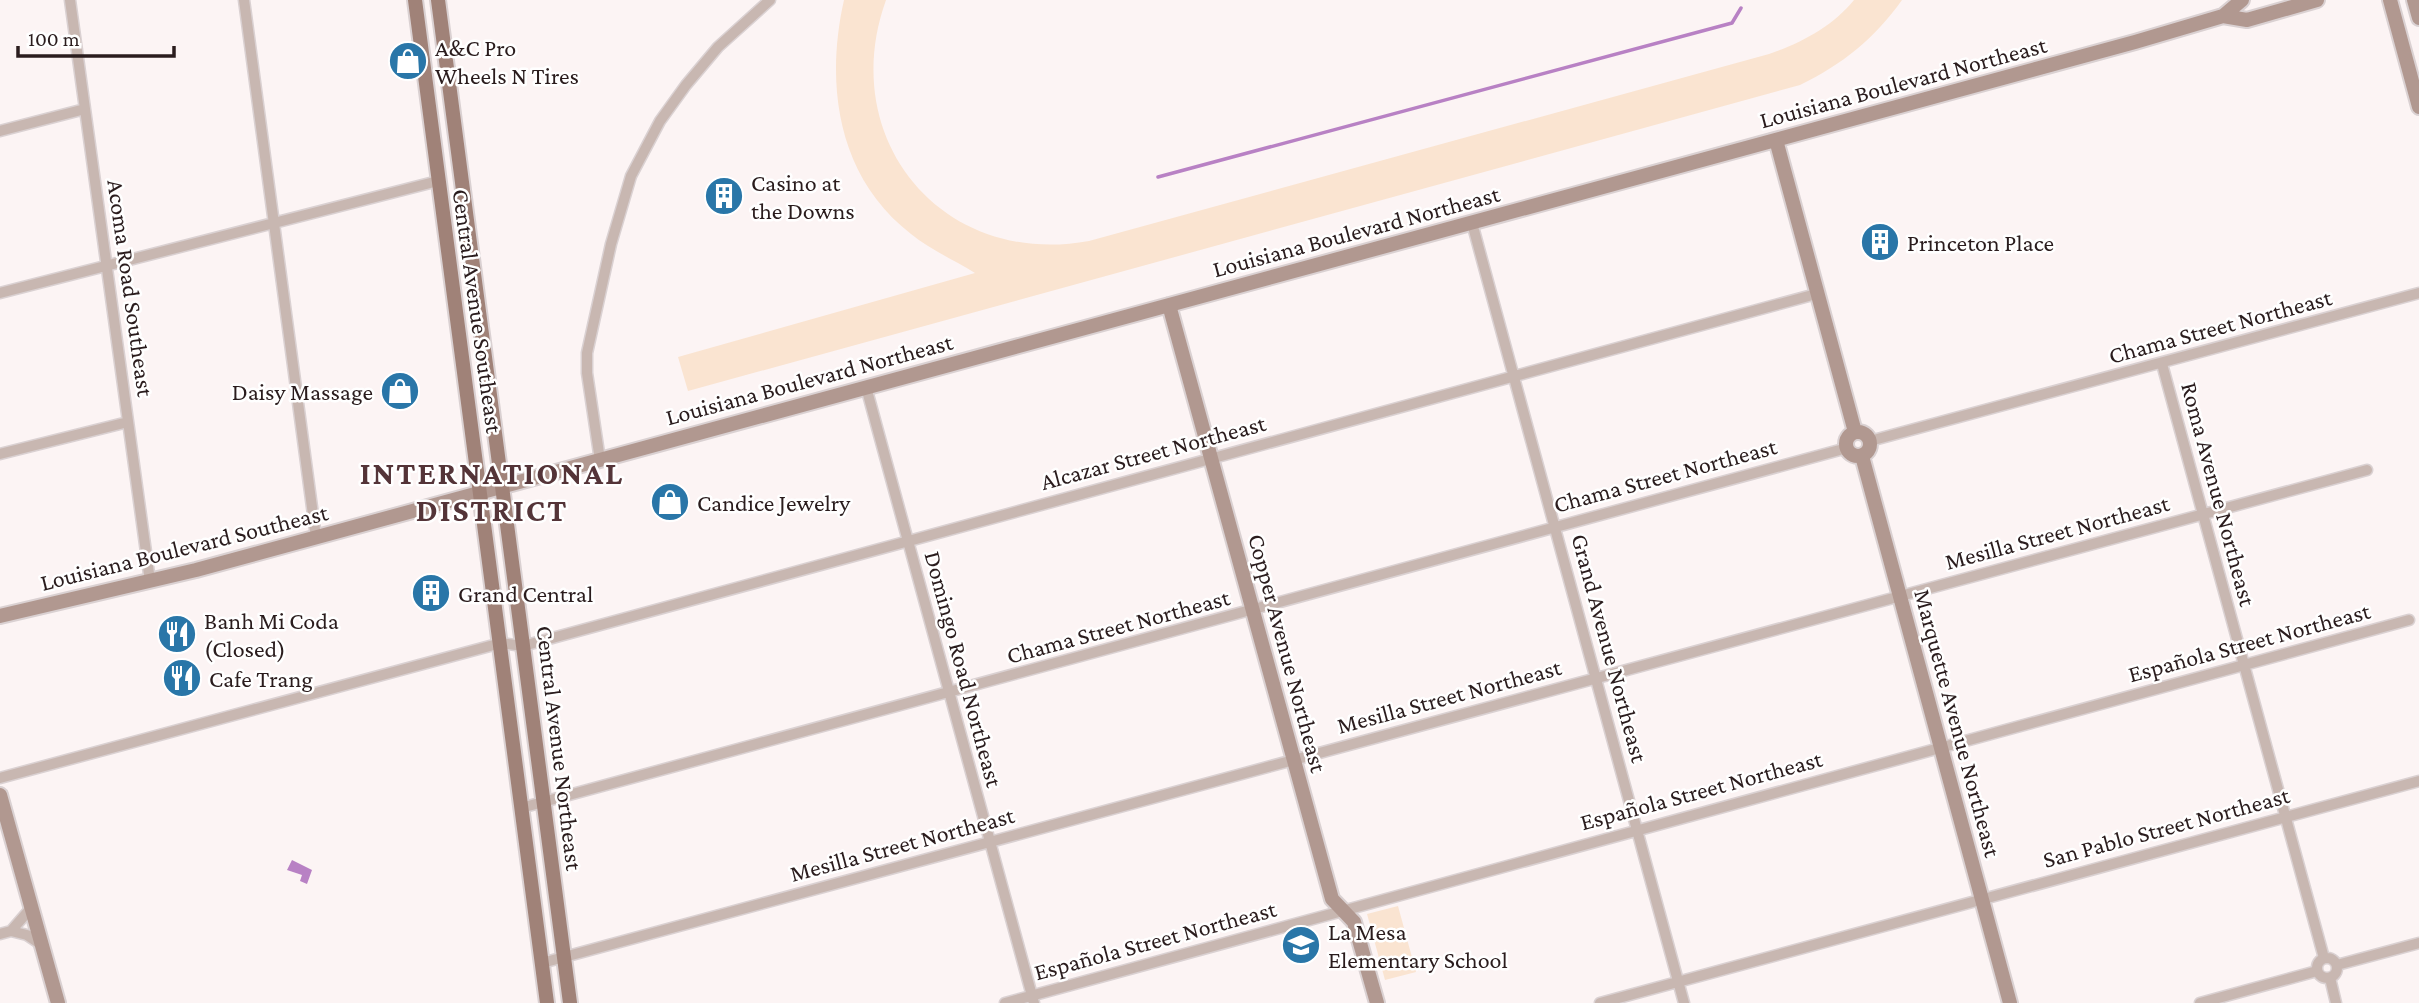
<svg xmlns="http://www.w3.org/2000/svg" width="2419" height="1003" viewBox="0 0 2419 1003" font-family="'Crimson Pro',serif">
  <rect width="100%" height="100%" fill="#fcf4f4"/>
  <path fill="#fae4d1" d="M844,0h42c-50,139 56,268 203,241l680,-187c32,-11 63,-27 85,-54h48c-28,39 -59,64 -102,85l-1112,306 -10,-34 297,-84c-21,-13 -44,-23 -64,-39 -74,-57 -86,-150 -67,-234z
    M1398,906l18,66 -31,8 -18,-66z"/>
  <path fill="#b881c4" d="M292,860l20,10 -5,14 -7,-3 2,-6 -15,-5z"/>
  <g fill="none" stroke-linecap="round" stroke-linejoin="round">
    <path stroke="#b881c4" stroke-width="3.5" d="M1158,177l574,-154 9,-15"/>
    <g stroke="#dad1d2" stroke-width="13">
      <path id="street" d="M70,0l80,581
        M244,0l72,537
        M0,131l85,-22
        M1472,223l212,780
        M0,293l438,-112
        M2162,364l162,594
        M866,387l168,616
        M1870,441l549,-148
        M0,454l128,-32
        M600,460l-13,-87v-20l24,-109 20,-68 29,-55 26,-36 32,-38 52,-47
        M0,778l501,-135 22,3 1293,-352
        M521,808l1326,-360
        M31,908l-20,23 16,4 15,10
        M0,934l11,-3
        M2317 968a10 10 0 1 1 20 0a10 10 0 1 1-20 0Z
        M542,963l1825,-493
        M2337,965l82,-22
        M2330,978l6,25
        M1005,1003l1404,-383
        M1600,1003l819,-222
        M2200,1003l117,-32"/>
    </g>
    <g stroke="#dad1d2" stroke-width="18">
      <path id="secondary" d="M2390,0l29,107
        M2414,0l5,18
        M2223,16l24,4 70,-20
        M1776,140l79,292
        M1169,305l163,594 22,23 23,81
        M1846 444a12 12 0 1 1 24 0a12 12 0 1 1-24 0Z
        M1862,456l148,547
        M0,616l196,-46 1939,-528 88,-26 19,-16
        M0,795l58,208"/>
    </g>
    <g stroke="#dad1d2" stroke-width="18">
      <path id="primary" d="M415,0l132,1003
        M438,0l132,1003"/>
    </g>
    <use href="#street" stroke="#c8b7b1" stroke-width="10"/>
    <use href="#secondary" stroke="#b19890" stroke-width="14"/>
    <use href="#primary" stroke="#a08278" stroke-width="14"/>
  </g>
  <defs>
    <g id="shop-disc" transform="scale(2.0125)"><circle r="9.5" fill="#2976a8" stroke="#fff"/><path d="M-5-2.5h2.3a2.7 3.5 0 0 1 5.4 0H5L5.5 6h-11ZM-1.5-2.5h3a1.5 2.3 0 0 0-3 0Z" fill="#fff"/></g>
    <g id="building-disc" transform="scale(2.0125)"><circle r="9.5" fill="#2976a8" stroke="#fff"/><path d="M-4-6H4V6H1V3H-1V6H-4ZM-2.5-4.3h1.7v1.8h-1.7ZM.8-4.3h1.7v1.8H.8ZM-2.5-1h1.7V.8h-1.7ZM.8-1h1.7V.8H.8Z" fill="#fff"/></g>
    <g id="restaurant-disc" transform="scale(2.0125)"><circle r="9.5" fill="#2976a8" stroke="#fff"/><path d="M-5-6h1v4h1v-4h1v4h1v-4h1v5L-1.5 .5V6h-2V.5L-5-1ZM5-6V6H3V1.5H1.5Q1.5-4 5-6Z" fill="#fff"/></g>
    <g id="school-disc" transform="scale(2.0125)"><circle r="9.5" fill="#2976a8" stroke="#fff"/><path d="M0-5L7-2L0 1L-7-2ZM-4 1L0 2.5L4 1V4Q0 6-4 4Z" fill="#fff"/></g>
  </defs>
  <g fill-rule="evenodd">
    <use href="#shop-disc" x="408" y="61"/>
    <use href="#building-disc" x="724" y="196"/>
    <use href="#building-disc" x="1880" y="242"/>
    <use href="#shop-disc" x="400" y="391"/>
    <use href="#shop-disc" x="670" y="502"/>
    <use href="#building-disc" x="431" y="593"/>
    <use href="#restaurant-disc" x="177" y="634"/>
    <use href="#restaurant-disc" x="182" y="678"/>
    <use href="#school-disc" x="1301" y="945"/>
  </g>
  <g text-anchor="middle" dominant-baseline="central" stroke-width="5" stroke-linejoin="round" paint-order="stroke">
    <g font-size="24" fill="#2a1c1d" stroke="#fff" text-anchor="start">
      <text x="435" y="47">A&amp;C Pro<tspan x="435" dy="28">Wheels N Tires</tspan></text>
      <text x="751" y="182">Casino at<tspan x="751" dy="28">the Downs</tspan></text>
      <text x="1907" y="242">Princeton Place</text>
      <text x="373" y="391" text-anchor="end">Daisy Massage</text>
      <text x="697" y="502">Candice Jewelry</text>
      <text x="458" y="593">Grand Central</text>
      <text x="204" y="620">Banh Mi Coda<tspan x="204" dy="28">(Closed)</tspan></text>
      <text x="209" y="678">Cafe Trang</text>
      <text x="1328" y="931">La Mesa<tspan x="1328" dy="28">Elementary School</tspan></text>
    </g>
    <g font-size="24" fill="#2a1c1d" stroke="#fff">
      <text transform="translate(1903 82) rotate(-15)">Louisiana Boulevard Northeast</text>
      <text transform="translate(1356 231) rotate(-15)">Louisiana Boulevard Northeast</text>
      <text transform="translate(131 288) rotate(82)">Acoma Road Southeast</text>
      <text transform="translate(478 311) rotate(82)">Central Avenue Southeast</text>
      <text transform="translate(2220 326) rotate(-15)">Chama Street Northeast</text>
      <text transform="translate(809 379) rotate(-15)">Louisiana Boulevard Northeast</text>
      <text transform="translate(1153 452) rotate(-15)">Alcazar Street Northeast</text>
      <text transform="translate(1665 475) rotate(-15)">Chama Street Northeast</text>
      <text transform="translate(2219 494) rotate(75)">Roma Avenue Northeast</text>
      <text transform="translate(2057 532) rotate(-15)">Mesilla Street Northeast</text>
      <text transform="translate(184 547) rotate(-14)">Louisiana Boulevard Southeast</text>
      <text transform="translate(1118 626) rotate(-15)">Chama Street Northeast</text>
      <text transform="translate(2249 642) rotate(-15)">Española Street Northeast</text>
      <text transform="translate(1610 648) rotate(75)">Grand Avenue Northeast</text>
      <text transform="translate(1288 653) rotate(75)">Copper Avenue Northeast</text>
      <text transform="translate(964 669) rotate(75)">Domingo Road Northeast</text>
      <text transform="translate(1449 696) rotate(-15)">Mesilla Street Northeast</text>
      <text transform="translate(1958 723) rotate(75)">Marquette Avenue Northeast</text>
      <text transform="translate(560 748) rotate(83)">Central Avenue Northeast</text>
      <text transform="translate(1701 790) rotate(-15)">Española Street Northeast</text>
      <text transform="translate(2166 827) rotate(-15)">San Pablo Street Northeast</text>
      <text transform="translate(902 844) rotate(-15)">Mesilla Street Northeast</text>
      <text transform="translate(1155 940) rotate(-15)">Española Street Northeast</text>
    </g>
    <g font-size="32" font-weight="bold" letter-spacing="2" fill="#543438" stroke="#fff">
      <text x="492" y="473">INTERNATIONAL<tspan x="492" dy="37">DISTRICT</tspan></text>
    </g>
  </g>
  <path d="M18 46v10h156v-10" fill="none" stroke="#2a1c1d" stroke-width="3.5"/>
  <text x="28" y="46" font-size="21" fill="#2a1c1d" stroke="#ffffff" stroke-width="5" paint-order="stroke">100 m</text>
</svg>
